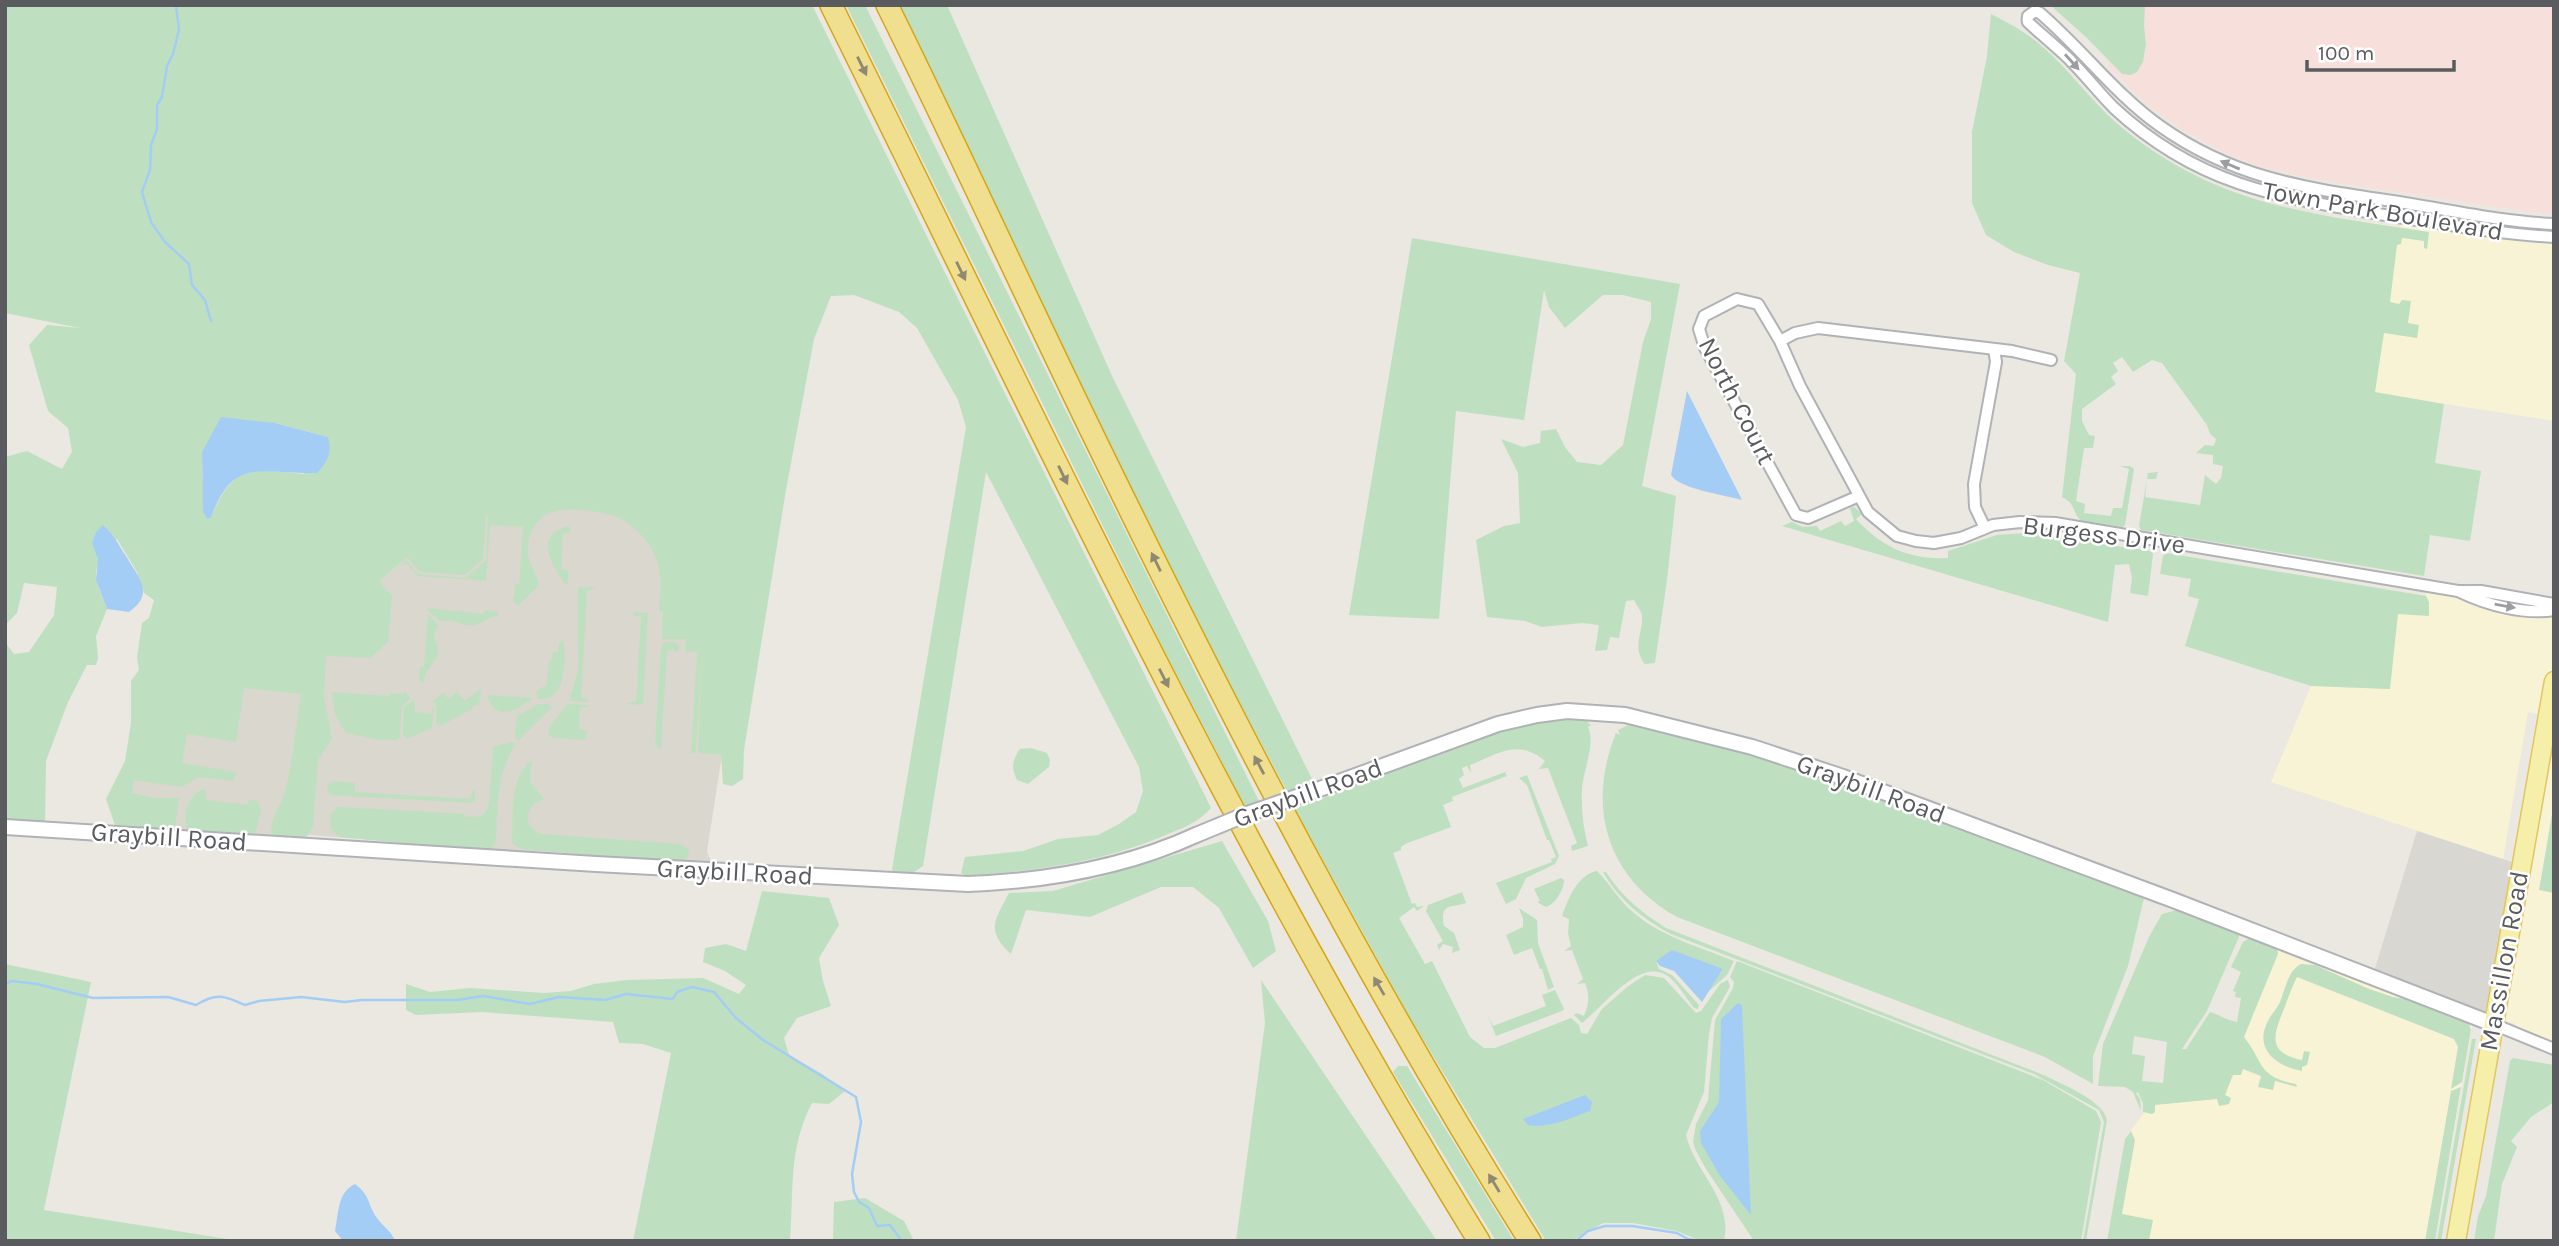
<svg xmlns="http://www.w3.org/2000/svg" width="2559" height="1246" viewBox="0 0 2559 1246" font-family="Karla,sans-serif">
  <rect width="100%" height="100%" fill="#eae8e0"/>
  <path fill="#f9f3d6" d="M2201,178l24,12 66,20 109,17 2,-10 152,20v184l-179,-28z
    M2426,586l53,15 75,9v432l-35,-14 -6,-5 -19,-3 53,-304 -19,-4 -25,147 -232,-77 40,-96 79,3 7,-76 32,-10 -3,-7z
    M2277,948l195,78 -37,215h-327l18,-104 18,-24 1,-12 76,-9z"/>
  <path fill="#d9d7d2" d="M2417,831l104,34 -28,159h-24l-99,-39z"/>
  <path fill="#dad7ce" d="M711,373v381l11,1 -15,96 2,6 7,8 -103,-6 -30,-6 -156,-6 -2,-3 -116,-9 -8,4 -163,-9 -8,-37 3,-14 189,-195z"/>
  <path fill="#f7e0dc" d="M2115,5h439v209l-26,-2 -202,-31 -58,-12 -35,-12 -42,-22 -40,-27 -43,-41z"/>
  <path fill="#bee0c0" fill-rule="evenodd" d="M5,5h807l399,803c-14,16 -31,21 -50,29 -67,27 -123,33 -194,39l-6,-3 4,-16 58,-6 35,-12 40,-4 21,-11 17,-12 7,-21 -4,-24 -153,-295 -63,394 -16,11 -12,-2 -3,-6 74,-442 -8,-27 -41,-72 -18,-16 -45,-17 -23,1 -17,43 -28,151 -42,260 -1,29 -11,7 -9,-2 -2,-29 -23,-2 4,-101 -6,98 -1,3h-4l6,-101 -12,-1 1,-12h-24l1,-28h-4c1,-18 4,-36 -3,-53 -7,-17 -20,-31 -35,-39 -16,-8 -58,-14 -74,-5 -11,6 -18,19 -19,31 -2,16 8,26 11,40l-21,21 -6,-7 2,-2 1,-13h4l4,-57 -33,-2 -4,56 -68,-5 -12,-13 -8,5 8,-8 12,14 48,4 20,-18 2,-44h-2l-3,43 -18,16 -45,-3 -13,-15 -28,24 13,15 -4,46 -18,16 -44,-2 -2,40 8,43 -14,21 -5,67 -9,12 -31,-1c-6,-18 8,-31 12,-46 8,-32 11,-66 16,-98l-57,-6 -8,54 -49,-8 -5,29 54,9 -2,9 -36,-4 -16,10 -48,-7 -2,13 23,5h24l-4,30 -2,4 -57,-4 -10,-29 19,-38 6,-38v-42l8,-11 -2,-12 5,-35 7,-5 5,-18 -10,-7 -7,-21 -20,-33c-27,30 -25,33 -10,70l-11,27 2,22 -2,7h-9l-19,37 -22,59 -1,62 -40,-1v-180l9,12 15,-2 25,-37 3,-28 -33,-4 -7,30 -11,11 -1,15v-182l22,-6 35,18 10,-17 -4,-24 -20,-17 -19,-66 18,-20 33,3 -75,-15zM275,423l53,14 -24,37c-51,-5 -72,-11 -93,44 -8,-24 -15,-56 -1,-79z
    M846,5h19l396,800 -14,5 -84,-162z
    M896,5h51l166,373 201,405 -26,10c-140,-258 -259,-526 -392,-788z
    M2050,5h95l-1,21 2,18 -3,18 -6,10 -6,3 -9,-1 -35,-36z
    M1991,14c11,6 22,11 32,18 40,26 66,70 103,99 95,76 188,83 303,101l-2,17 -3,-1v-7l-22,-3 -1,6 -4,1 -7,57 9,2 3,-4 9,1 -3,22 11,2 -2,13 -33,-5 -9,59 69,12 -9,59 46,8 -11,70 -40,-6 -6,41 -283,-46 -2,-4 9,-53 10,-1 -2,7h-9l-2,18 55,8 5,-30 11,9 5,-6 2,-12 -10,-2v-9l-17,-2 9,-8 9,1 2,-7 -6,-5 -3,-9 -45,-62 -10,-3 -19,12 -11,-15 -9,6 5,8 -7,6 5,7 -34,25v12l7,14 6,1 -2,12h-9l-8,53 9,3 -1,9 27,3 2,-8h9l7,-39 -9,-3h10l4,3 -9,56 -4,4c-10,-1 -33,-1 -41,-9 -8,-9 -4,-16 -18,-23l14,-123 -12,-13 16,-88 -32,-8 -34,-13 -28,-17 -14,-32v-71l15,-76z
    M1412,238l268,46 -38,202 34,10 -9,84 -12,83 -10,1c-14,-17 -1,-33 -3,-49 -1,-4 -6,-11 -8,-15l-8,1 -7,37 -9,-1 -3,13 -12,1 4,-26 -17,-2 -40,4 -17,-6 -38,-4 -11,-77 28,-14 16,-3 -2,-50 -17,-34 22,8 17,-4 1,-12 15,-2 9,18 12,15 24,3 22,-20 20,-103 8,-23v-17l-28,-7h-20l-38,33 -16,-21 -5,-17 -20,130 -68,-9 -17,208 -90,-4z
    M1854,507l8,7 -6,5c26,28 53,41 92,39v-7l49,-16 28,-2 126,18 2,3 -5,42 -18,-3 2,-15 -3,-14 -14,1 -7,57 -326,-96 10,-4 11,5 14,-1 3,5 21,-10 4,5 9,-5 -4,-13z
    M569,526l2,6 -8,2 -2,35 7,1v14l-2,1c-14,-18 -34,-51 3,-59z
    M2166,553l260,43 3,6v14l-31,-2 -8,75 -79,-3 -126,-40 14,-47 -11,-3 3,-17 -31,-5 3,-18z
    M578,587l18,1 -9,3 -6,107 6,1 2,3 -20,-1 9,-30z
    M428,608l56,6 1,-4 13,2v4c-10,0 -14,7 -23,9 -12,2 -22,-7 -35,-4l-12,-10z
    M633,612l15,1 -5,92 -16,-1 9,-3 5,-84 -7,-1z
    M428,614l10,10 -4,11 4,13 -1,9 -11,16 -3,10 -4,-4 1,-12 4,-1z
    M563,640c3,13 3,44 -9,55 -4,4 -11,4 -16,4l-2,-7 11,-8 2,-24h3l1,-8h5l1,-9z
    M664,642h12l3,4v5l-12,-1 -6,99 -4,-2 -2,-4 6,-95z
    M481,688l-2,17h-5l-2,4 -30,16 -6,-1v-21l-4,-1 11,-9 6,6 8,-7 8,9z
    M405,691l6,7 -9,8 -2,31 -3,3h-17l-34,-7 -11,-18 -3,-23 57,4 1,-3 13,1z
    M487,695l44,3v2c-14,8 -24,18 -39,7z
    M413,700l2,3v9l16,2 3,-9 -2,23 -25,11 -4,-5 1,-27z
    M538,704h10l4,3 -34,34 -3,-4 2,-21z
    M567,704l22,1 -2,2 -7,1 -1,21 8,2 -2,9 -31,-2 -5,-3 -1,-6z
    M1575,718l9,1 7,6 -3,2c8,18 -5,43 -6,62 -1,19 1,38 6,57l-16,5 -1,-5 6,-3 -29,-75 -9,1 6,-8c-27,-23 -47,-7 -75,4l1,8 -4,-7 -5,2 2,7 -5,4 4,9 42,-16 2,4 -55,21 1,4 -10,4 8,22 -46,17 -4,3v3l-8,3 19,51 3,-1 2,4 7,-1 -7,5 -3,-4 -15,11 26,46 7,-3 38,76 14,11h11l76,-30 8,7 2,8 6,1 15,-25 25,-22 18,-12 19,3 32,35 5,-2 19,-27 8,-4 2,7 -18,31 -3,16 -5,58 -18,43c9,38 47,64 38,106h-23l-24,-10 -44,-8h-30l-32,18h-25l-136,-223 -115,-209 196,-76 51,-12z
    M1630,724l74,17 109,34 331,123 -16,68 -35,90v28l-48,-27 -368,-140c-70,-39 -91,-110 -61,-184l4,2 -2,-5z
    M511,742l5,2c-20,29 -18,62 -20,97l-4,7 -8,3 -144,-14 -9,-7 -1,-16 8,-7 127,7v3c12,1 21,0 24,-13l4,-57z
    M1031,748l16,5 3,7 -1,7 -21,17 -11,-4c-6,-12 -5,-20 3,-31z
    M532,760l-2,22 14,17c-19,6 -23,27 -3,35l139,10 9,5 -2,9 -8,5 -158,-14 -9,-6c2,-28 -4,-65 20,-83z
    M1527,775l32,81 -4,8 -29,14 -10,21 -10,5 -10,-21 56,-21 -1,-3 5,-2 -7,-17h-2l-20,-55 -8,-7z
    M333,781l22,2v9l115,7 3,-9 2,1v9l-4,3 -140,-8 -4,-3v-6z
    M201,790h5v10l42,5 1,-6 9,2 3,9 -6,25 -66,-3c-8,-13 -2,-35 12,-42z
    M2554,803v90l-15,-3z
    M1222,841l46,80 8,30 -23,17 -34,-60 -26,-21h-32l-71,30 -64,-7 -15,44c-26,-24 -16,-34 -2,-61l44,-2z
    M1597,871c13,13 22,30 37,42 28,24 66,34 100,48l-7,14 -19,17 15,-23 -67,-8 3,8 13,6 27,30 -1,4 -4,-1c-8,-10 -15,-23 -25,-31 -28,-23 -67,31 -87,46l-8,-8 3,-2 7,3c5,-12 6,-21 1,-33l-8,1 6,-5 -11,-29 -8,1 7,-5 -3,-13 1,-14 -7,-3c6,-17 16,-42 35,-45z
    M1603,872h3c16,25 36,41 60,56l380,148c17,9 58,25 61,44l-21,121h-3l21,-119 -5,-12 -65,-36 -363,-140c-28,-15 -52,-34 -68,-62z
    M1561,878l3,2c0,9 -8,24 -18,27l-9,-5 3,-1 -6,-12z
    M762,891l67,7 10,27 -20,33 4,23 8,25 -34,12 -13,20 5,17 33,19 23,17 -16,13 -17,-1c-24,46 -18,87 -22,138h-157l38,-188 -28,-9 -24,-1 -6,-21 -131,-10 -66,3 -10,-5v-26l24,8 40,-4 74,5 27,-2 23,-7 33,-4 76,-2 36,16 7,-9 -21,-14 -22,-9 2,-14 21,-4 20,7z
    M1462,892l4,11c-13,5 -27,-1 -22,23l10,7 6,17 -8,3 1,-6 -10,-3 -4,6 -2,-5 6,-4 -17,-30 2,-6z
    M1519,908l18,12 1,23 16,44 -6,3 -6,-21h-2l-8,-21 -18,7 -8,-20 17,-8v-8z
    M2177,910l62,24v3l-32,74 -25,38h4l24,-37c10,3 16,8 27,10l4,-24 -6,-1 1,-5 -3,-1 8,-19 -10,-5 12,-25 7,-4 27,10 1,6 -34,83c20,25 13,40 52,47l1,3 -22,-6 -2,9 -15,-3 3,-11 -18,-7 -2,6h-8l-8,20 6,3 -2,6 -10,2 -2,-7 -62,6v7l-3,2 -9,-2v-9l-5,-11 -2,1 4,6 1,12 -8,-19 -8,-5 -27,-1 5,-42 46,-107 13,-23zM2134,1036l33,6 -4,41 -21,-2 3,-25 -13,-2z
    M1737,961l306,119 53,31 5,11 -20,119h-327l-48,-72 -11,-20 -2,-8 3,-17 12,-24 7,-80 18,-32 1,-6 -4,-5z
    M5,964l86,18 -47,228 196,31h-235z
    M2301,964l14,1 54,24 24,8 13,2 63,25 2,6 -9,52 -11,7 7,-42 -4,-8 -157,-62c-5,10 -9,21 -13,32 -11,26 -17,44 18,51l2,-9 6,1 -3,13 -5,2v4c-25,-4 -49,-22 -34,-50 3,-7 9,-12 12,-19 5,-12 8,-32 21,-38z
    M1261,980l176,261h-201l29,-218z
    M1555,990l9,19 -2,2 -66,25 -8,-20 5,10 53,-20 -4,-11z
    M2472,1039h4l-35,202h-4z
    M2513,1058l41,7v37l-23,15 -20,24 6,6 -15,37 -8,57h-20l4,-25 8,-20 24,-135z
    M1398,1066h9l107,175h-18l-103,-169z
    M2461,1087l-26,154h-10l26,-150z
    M2131,1131l4,9 -13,74 31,6 -4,21h-42l18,-102z
    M865,1198l39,23 10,20h-81l1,-39z"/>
  <path fill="#a4cdf5" d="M1687,391l55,109c-17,-5 -63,-11 -71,-25z
    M221,417l54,6 53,14c4,15 0,25 -11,36 -52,2 -84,-19 -106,45l-4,1 -4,-7 -1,-60z
    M103,525c11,10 15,19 23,31 12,21 30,37 3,56l-22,-3 -11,-29 2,-21 -6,-16 4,-11z
    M1672,950l51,19 -21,33 -28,-31 -14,-5 -4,-5z
    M1738,1003l4,2 9,210 -31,-39 -19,-33 -1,-12 19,-29 2,-83z
    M1585,1095l7,7 -2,9c-19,7 -41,18 -62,14l-5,-6z
    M355,1184c16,12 12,20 22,34 6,9 14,12 18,23h-52l-8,-10c4,-19 2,-38 20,-47z"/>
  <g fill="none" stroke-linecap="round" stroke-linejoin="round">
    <path stroke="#a4cdf5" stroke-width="2.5" d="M176,5l3,25 -6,24 -6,12 -5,31 -5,8v24l-6,16 -1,25 -8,22 9,30 14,20 24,22 3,21 13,15 6,21
      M5,984l7,-3 25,3 56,14 75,-1 28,8c21,-13 29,-9 49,0l14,-4 42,-4 44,5 17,-2h95l26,-4 47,8 29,-7 46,3 21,-6 47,5 4,-7 15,-5 22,5 22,26 27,22 93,57 5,25 -9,52 2,18 5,10 10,6 8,18 13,-1 12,16
      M1576,1241l12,-10 17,-5h27l45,7 11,6 11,2"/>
    <g stroke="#b0b2b6" stroke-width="14">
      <path id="minor" d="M2554,224c-48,-2 -95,-12 -143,-20 -93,-15 -171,-21 -251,-78 -45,-32 -78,-77 -120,-113l-5,-2 -7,5c0,2 -1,4 0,6 1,2 37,32 43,39 15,15 28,32 43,47 85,79 168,90 277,108 54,8 108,18 163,21
        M1780,341l15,-8 23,-5 194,23 39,9
        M1859,496l-51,22 -12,-3 -91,-167 -6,-19 5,-13 33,-17 21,5 22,37 20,45 68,126 29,24 19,5 18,2 27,-5 32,-13 27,-3 35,1 403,68h23l73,13
        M1985,528l-10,-21 -1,-23 22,-122 -2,-13
        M2460,592c27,13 64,23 94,18
        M2493,1024l61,25"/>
    </g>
    <g stroke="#b0b2b6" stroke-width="18">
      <path id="tertiary" d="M1317,790l181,-66 39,-9 30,-4 58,4 127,32 91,30 330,123 320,124
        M5,827l591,37 372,20c79,-3 156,-16 228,-49"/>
    </g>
    <g stroke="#e2c661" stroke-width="21">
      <path id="primary" d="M2456,1241l98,-560"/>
    </g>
    <g stroke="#d4a516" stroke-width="24">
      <path id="motorway" d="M831,5c207,417 403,840 648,1236
        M887,5c72,145 138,291 209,436 133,273 272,543 434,800"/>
    </g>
    <use href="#minor" stroke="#fff" stroke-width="10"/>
    <use href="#tertiary" stroke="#fff" stroke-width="14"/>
    <use href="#primary" stroke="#f6efa9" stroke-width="18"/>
    <use href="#motorway" stroke="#f1df90" stroke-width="21"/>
    <g stroke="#b0b2b6" stroke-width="18" stroke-linecap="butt">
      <path id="tertiary-bridge" d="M1196,835l51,-21 70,-24"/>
    </g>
    <use href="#tertiary-bridge" stroke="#fff" stroke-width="14"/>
  </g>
  <defs><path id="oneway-solid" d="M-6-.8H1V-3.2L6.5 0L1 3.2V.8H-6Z" transform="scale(1.75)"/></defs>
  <g fill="#9b9d9f">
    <use href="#oneway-solid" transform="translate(2072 62) rotate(48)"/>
    <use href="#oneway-solid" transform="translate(2230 165) rotate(-157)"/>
    <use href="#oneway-solid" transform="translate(2505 606) rotate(10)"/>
  </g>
  <g fill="#8e8970">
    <use href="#oneway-solid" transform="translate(862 66) rotate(64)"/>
    <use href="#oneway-solid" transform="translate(961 271) rotate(64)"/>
    <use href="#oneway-solid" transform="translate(1063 475) rotate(64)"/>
    <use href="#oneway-solid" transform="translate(1156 562) rotate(-116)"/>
    <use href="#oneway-solid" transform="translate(1164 678) rotate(63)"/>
    <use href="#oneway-solid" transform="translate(1259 765) rotate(-118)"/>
    <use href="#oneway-solid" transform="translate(1379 986) rotate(-120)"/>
    <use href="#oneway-solid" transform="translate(1494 1183) rotate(-121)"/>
  </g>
  <g text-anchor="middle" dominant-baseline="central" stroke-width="5" stroke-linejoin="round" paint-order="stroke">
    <g font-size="26" fill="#595b5f" stroke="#fff">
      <text transform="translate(2383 211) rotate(10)">Town Park Boulevard</text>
      <text transform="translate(1737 401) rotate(63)">North Court</text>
      <text transform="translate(2104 535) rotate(7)">Burgess Drive</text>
      <text transform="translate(1871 789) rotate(20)">Graybill Road</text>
      <text transform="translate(1308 793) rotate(-20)">Graybill Road</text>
      <text transform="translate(169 837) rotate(4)">Graybill Road</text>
      <text transform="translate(735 872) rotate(3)">Graybill Road</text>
      <text transform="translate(2504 961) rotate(-80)">Massillon Road</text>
    </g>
  </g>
  <rect width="2559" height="1246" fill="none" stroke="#595b5f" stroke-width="14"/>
  <path d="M2307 60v10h147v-10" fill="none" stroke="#595b5f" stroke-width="3.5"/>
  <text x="2318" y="60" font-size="21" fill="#595b5f" stroke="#ffffff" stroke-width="5" paint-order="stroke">100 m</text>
</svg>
